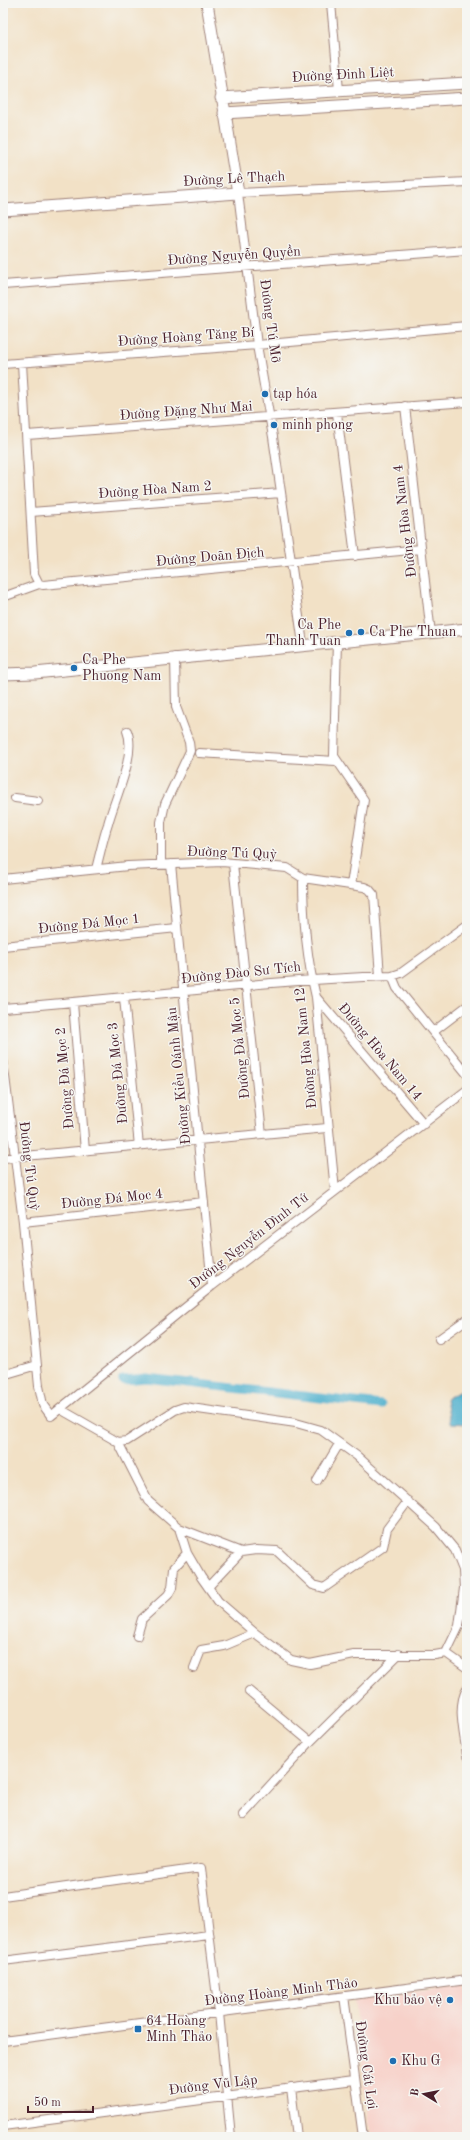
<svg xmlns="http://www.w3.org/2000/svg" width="470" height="2140" viewBox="0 0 470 2140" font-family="'Old Standard TT',serif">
  <rect width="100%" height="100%" fill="#f6f6f2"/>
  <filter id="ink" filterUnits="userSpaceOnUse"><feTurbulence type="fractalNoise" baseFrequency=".025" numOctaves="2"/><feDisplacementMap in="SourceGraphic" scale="8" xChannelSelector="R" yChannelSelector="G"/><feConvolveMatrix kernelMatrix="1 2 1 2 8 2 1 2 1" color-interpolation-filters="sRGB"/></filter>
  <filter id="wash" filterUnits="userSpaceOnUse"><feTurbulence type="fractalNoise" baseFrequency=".012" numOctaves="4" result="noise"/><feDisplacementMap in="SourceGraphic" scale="16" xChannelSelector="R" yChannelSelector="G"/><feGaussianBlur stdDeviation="0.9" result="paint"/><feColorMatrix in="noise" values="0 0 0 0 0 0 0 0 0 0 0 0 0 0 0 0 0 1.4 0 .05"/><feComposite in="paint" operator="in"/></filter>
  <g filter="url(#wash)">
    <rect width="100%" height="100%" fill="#f2e1c6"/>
    <path fill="#f7d1c9" d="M467,1985v152h-96l-17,-137z"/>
    <path fill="#4cafcc" stroke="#4b677c" d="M467,1387v37l-17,-1 -4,-24z"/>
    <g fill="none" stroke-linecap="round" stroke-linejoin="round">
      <path stroke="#4cafcc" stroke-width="9" d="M123,1380l23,-2 235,27"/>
    </g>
  </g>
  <g filter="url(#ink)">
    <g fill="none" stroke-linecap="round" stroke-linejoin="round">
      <g stroke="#9e8078" stroke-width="10">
        <path id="street" d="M331,3l8,87
          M3,285l464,-35
          M22,363l12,211 5,10
          M3,364l254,-19 210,-19
          M405,406l26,228
          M337,413l18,143
          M27,435l440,-33
          M31,512l250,-19
          M3,597l36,-13 4,1 378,-36
          M337,641l-3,115 30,44 -13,85
          M303,644l-30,-207 -16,-92 -19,-152 229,-11
          M199,753l137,8
          M15,798l23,3
          M161,864v-42l4,-18 25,-53 -1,-9 -13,-35 -1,-50
          M171,864l41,422
          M233,864l29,270
          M96,869c4,-15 7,-30 12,-45 6,-24 29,-70 19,-93
          M303,878c0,39 4,81 13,119l19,194
          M3,879l125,-13 94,-4 65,6 16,10 61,9 5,2 5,6 6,81
          M3,946l174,-18
          M392,976l5,12 70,86
          M316,997l108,127
          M124,998l15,148
          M73,1003l12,148
          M3,1008c130,-10 259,-28 389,-32l9,-3 66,-48
          M433,1032l34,-26
          M3,1060l20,162 16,164 4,19 8,11 161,-130 255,-196
          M3,1158l324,-30
          M23,1222l181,-20
          M439,1339l28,-20
          M3,1375l34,-10
          M60,1409l58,33 9,-1 48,-31 9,-3 112,16 25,7 36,26 79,71 19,23 8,20 1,18 -5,38 -13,27
          M118,1442l30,59 31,27 8,25 14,24 17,24 37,32 36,27 19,4 44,-9h81l11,-2 21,15
          M317,1481l22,-37
          M179,1528l62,24
          M208,1587l33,-35 15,-2 21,1 36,34 11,3 59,-41 4,-18 21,-28
          M137,1636l5,-17 26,-24 4,-7 2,-20 13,-15
          M194,1668l7,-18 23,-4 31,-13
          M467,1689c-11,18 -2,46 0,67
          M249,1691l61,51
          M243,1815l67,-73 89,-88
          M3,1896l198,-28 18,145 12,124
          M3,1961l206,-26
          M344,1996l19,141
          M3,2041l464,-61
          M291,2088l6,49
          M3,2126l351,-46"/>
      </g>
      <g stroke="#9e8078" stroke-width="13">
        <path id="secondary" d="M221,98l246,-15
          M224,113l243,-15
          M3,210l235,-17 -31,-190
          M3,674l32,-1 432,-44"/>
      </g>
      <use href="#street" stroke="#fff" stroke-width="8"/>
      <use href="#secondary" stroke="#fff" stroke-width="11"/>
    </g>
  </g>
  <g fill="#1f6fb2" stroke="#f6f6f2" stroke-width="1.5">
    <circle cx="265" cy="394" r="4"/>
    <circle cx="274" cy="425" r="4"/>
    <circle cx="361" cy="632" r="4"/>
    <circle cx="349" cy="633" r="4"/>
    <circle cx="74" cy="668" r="4"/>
    <circle cx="450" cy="2000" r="4"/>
    <rect x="134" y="2025" width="8" height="8" rx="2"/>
    <circle cx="393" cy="2061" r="4"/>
  </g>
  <g text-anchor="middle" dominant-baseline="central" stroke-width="3" stroke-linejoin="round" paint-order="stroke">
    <g font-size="14" fill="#4a1f2b" stroke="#f6f6f2">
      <text transform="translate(343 75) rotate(-3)">Đường Đinh Liệt</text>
      <text transform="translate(234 179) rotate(-3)">Đường Lê Thạch</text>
      <text transform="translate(234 256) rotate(-4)">Đường Nguyễn Quyền</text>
      <text transform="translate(270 321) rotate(82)">Đường Tú Mỡ</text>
      <text transform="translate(186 337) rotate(-4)">Đường Hoàng Tăng Bí</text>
      <text transform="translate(186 411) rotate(-4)">Đường Đặng Như Mai</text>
      <text transform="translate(155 490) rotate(-4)">Đường Hòa Nam 2</text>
      <text transform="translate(405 521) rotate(-97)">Đường Hòa Nam 4</text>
      <text transform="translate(210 557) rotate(-5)">Đường Doãn Địch</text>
      <text transform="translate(232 853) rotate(2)">Đường Tú Quỳ</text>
      <text transform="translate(89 924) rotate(-6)">Đường Đá Mọc 1</text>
      <text transform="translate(241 973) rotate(-6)">Đường Đào Sư Tích</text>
      <text transform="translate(240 1048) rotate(-96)">Đường Đá Mọc 5</text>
      <text transform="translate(306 1048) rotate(-96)">Đường Hòa Nam 12</text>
      <text transform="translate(380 1052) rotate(50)">Đường Hòa Nam 14</text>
      <text transform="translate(118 1073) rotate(-96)">Đường Đá Mọc 3</text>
      <text transform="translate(179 1076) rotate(-96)">Đường Kiều Oánh Mậu</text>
      <text transform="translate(65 1078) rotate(-95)">Đường Đá Mọc 2</text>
      <text transform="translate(29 1166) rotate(83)">Đường Tú Quỳ</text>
      <text transform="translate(112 1199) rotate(-6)">Đường Đá Mọc 4</text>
      <text transform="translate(249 1241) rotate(-38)">Đường Nguyễn Đình Tứ</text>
      <text transform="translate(281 1992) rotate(-7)">Đường Hoàng Minh Thảo</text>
      <text transform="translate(366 2065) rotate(82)">Đường Cát Lợi</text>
      <text transform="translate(213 2085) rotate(-7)">Đường Vũ Lập</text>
    </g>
    <g font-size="14" fill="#4a1f2b" stroke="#f6f6f2" text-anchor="start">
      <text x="273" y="394">tạp hóa</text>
      <text x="282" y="425">minh phong</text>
      <text x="341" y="625" text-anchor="end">Ca Phe<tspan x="341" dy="16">Thanh Tuan</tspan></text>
      <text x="369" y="632">Ca Phe Thuan</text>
      <text x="82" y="660">Ca Phe<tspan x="82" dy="16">Phuong Nam</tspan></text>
      <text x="442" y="2000" text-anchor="end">Khu bảo vệ</text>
      <text x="146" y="2021">64 Hoàng<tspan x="146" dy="16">Minh Thảo</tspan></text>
      <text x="401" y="2061">Khu G</text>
    </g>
  </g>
  <rect width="470" height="2140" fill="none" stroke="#f6f6f2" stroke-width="16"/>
  <g transform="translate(424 2094) rotate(280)" stroke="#f6f6f2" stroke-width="3" paint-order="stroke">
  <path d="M0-3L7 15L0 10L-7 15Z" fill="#4a1f2b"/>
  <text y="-6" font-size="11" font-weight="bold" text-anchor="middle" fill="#4a1f2b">B</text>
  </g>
  <path d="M28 2106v6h65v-6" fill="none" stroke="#4a1f2b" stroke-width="2"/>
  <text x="34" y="2106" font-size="12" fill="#4a1f2b" stroke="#f6f6f2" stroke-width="3" paint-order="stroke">50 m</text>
</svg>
